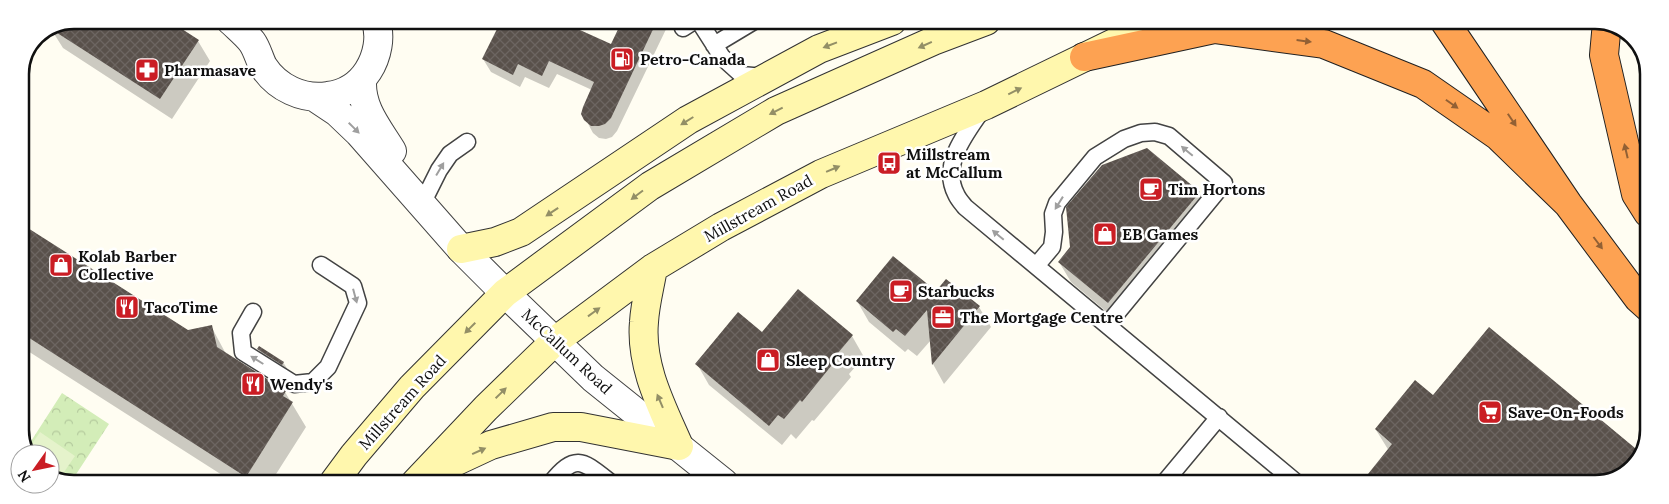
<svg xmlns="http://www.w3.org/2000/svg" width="1669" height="504" viewBox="0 0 1669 504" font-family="Lora,serif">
  <defs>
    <pattern id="park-crowns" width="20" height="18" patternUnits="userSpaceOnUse" patternTransform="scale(1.25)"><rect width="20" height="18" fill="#d3edb8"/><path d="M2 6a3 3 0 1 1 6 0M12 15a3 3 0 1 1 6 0" fill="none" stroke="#b4ca9d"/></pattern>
    <pattern id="building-cross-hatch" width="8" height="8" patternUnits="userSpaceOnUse" patternTransform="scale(1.25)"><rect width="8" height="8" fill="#59514b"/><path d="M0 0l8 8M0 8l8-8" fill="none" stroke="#6c6561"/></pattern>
  </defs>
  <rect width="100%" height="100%" fill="#fffdf2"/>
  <path fill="url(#park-crowns)" d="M62,393l47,31 -38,58h-12l-9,-6v-22h-22l-2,-5z"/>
  <path fill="#e5f3cb" d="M40,432l35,24 -17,25 -8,-5v-22h-22l-1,-3z"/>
  <path fill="#0003" d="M73,20l125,21 12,20 -38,58 -109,-71 -12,-19z
    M502,21h78l1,3 -3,6 33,16 12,-25h47l-53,110 -5,6 -6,2 -7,-1 -6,-5 -7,-13 6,-30 -35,-16 -8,14 -24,-11 -5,10 -29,-15 -8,-13z
    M1199,192l12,21 -91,110 -49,-41 -12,-20z
    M20,225l168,107 23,-6 15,28 59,38 21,35 -35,55h-38l-213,-136z
    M936,293l43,14 12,20 -47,57 -11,-20 -2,-24 -14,16 -9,-7 -3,3 -36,-30 -12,-21z
    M1489,329l152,125 -13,19 -32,11 -207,-33 -13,-21 57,-33z
    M763,334l89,2 12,21 -15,17 2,3 -37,44 -2,-1 -16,19 -5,-5 -9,11 -73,-60 -12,-21z
    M259,349l24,13 5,8 -1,2 -24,-15z
    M575,476l8,7h-14z"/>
  <path fill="url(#building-cross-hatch)" d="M73,20h95l31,20 -39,59 -109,-70z
    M501,21h59l51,23 11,-23h35l-46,97 -6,6 -6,2h-8l-7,-6 -3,-6 2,-7 11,-25 -45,-21 -7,15 -24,-12 -5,11 -31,-16z
    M1147,148l53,44 -92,111 -50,-41 12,-15 -4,-40 36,-42z
    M20,223l168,107 24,-5 5,22 69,44 -3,5 10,6 -47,75 -226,-145z
    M893,256l43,35 10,-12 34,27 -48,59 -5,-55 -22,26 -9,-7 -3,3 -37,-31z
    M798,289l55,46 -15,18 2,2 -38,47 -2,-2 -16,19 -6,-4 -9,11 -74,-62 43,-52 24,20z
    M1489,327l152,126 -13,20 -32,11h-236l32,-40 -17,-15 40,-49 18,15z
    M259,346l25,16 -2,3 -25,-16z"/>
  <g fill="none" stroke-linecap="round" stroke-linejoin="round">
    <g stroke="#434343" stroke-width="19">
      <path id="service" d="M699,21l23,36 20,18 22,2
        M683,28l11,-7
        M714,45l40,-24
        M984,107c-16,24 -44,56 -28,87 2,5 6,9 9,13l333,277
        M422,204l17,-34 11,-16 17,-12
        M1036,266l16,-19 2,-15 -1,-18 4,-11 38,-46 29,-18 17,-6 14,-1 14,4 55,47 -117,142
        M253,312l-12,21 2,19 51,32 19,-2 15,-15 30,-64 -5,-17 -32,-21
        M551,483c25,-31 32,-22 60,0
        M1164,483l55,-66"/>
    </g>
    <g stroke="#434343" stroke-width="30">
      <path id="minor" d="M230,20c7,7 16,14 22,22 5,7 7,16 11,24 14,22 40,34 65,30 16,-2 31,-11 40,-25 9,-14 14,-35 7,-51
        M362,81c-1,28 16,47 30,70
        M316,98l21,14 22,21 102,116 44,44"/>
    </g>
    <g stroke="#434343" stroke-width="30">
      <path id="tertiary" d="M505,293l88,85 131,105"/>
    </g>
    <g stroke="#323232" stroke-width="30">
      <path id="secondary" d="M461,249l34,-7 26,-10 167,-112 131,-71 73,-28
        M653,268c-3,18 -8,36 -9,54 -4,44 18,85 35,124
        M431,473l60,-28 62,-18h28l98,19
        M334,482l20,-27 58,-68 93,-94 145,-107 126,-75 157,-70 53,-20
        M415,483l71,-75 69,-67 98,-73 68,-41 100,-53 165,-69 173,-84"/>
    </g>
    <g stroke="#212121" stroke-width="30">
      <path id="motorway" d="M1445,22l123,182 70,94 10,9
        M1607,22l-3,33 32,139 12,19
        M1084,57l130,-28 110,15 99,40 75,52 70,68"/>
    </g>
    <use href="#service" stroke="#fff" stroke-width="16"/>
    <use href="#minor" stroke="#fff" stroke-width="28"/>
    <use href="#tertiary" stroke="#fff" stroke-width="28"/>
    <use href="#secondary" stroke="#fff7ad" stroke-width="28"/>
    <use href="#motorway" stroke="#fda252" stroke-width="28"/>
  </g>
  <defs><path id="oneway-solid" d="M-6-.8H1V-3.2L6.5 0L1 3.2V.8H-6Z" transform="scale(1.25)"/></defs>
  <g fill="#926034">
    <use href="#oneway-solid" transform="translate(1304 41) rotate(7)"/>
    <use href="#oneway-solid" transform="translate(1452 104) rotate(35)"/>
    <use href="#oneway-solid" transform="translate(1512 120) rotate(56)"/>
    <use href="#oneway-solid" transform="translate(1626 151) rotate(-103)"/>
    <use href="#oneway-solid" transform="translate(1598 243) rotate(53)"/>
  </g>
  <g fill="#938f66">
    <use href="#oneway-solid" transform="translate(830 45) rotate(159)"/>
    <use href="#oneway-solid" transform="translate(925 45) rotate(156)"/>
    <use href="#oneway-solid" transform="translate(1015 91) rotate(-26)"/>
    <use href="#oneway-solid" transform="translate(776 111) rotate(153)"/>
    <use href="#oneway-solid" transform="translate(687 121) rotate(148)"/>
    <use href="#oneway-solid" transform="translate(833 169) rotate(-23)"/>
    <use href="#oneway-solid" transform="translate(637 195) rotate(143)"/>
    <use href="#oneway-solid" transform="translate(552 212) rotate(146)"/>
    <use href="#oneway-solid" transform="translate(594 312) rotate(-36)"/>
    <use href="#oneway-solid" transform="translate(470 328) rotate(135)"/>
    <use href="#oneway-solid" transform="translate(501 393) rotate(-44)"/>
    <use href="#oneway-solid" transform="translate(660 401) rotate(-113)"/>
    <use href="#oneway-solid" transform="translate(479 451) rotate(-24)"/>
  </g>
  <g fill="#9f9f9f">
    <use href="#oneway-solid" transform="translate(354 128) rotate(45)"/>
    <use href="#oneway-solid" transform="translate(1187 151) rotate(-140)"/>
    <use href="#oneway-solid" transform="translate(440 169) rotate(-59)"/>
    <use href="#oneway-solid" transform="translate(1059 203) rotate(122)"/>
    <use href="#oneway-solid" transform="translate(998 235) rotate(-140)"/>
    <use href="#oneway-solid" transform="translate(355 296) rotate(75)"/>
    <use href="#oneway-solid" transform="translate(257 360) rotate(-148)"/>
  </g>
  <defs>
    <g id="fuel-square" transform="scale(1.25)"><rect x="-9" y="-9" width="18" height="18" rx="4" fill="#ca1d24" stroke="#fff"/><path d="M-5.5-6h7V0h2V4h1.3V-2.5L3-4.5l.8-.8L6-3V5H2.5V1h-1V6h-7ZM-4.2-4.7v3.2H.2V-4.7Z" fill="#fff"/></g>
    <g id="pharmacy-square" transform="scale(1.25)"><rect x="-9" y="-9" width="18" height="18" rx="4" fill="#ca1d24" stroke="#fff"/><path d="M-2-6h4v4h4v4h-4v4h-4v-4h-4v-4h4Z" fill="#fff"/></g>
    <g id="bus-square" transform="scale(1.25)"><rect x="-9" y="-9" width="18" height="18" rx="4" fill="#ca1d24" stroke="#fff"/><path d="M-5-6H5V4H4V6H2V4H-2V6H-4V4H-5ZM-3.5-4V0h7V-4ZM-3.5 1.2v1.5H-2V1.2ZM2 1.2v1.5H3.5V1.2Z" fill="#fff"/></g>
    <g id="cafe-square" transform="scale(1.25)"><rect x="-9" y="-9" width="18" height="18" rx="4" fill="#ca1d24" stroke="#fff"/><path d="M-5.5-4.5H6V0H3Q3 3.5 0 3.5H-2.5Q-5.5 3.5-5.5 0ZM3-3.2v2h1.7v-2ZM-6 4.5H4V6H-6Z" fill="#fff"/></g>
    <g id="shop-square" transform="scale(1.25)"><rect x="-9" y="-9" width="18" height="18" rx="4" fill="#ca1d24" stroke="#fff"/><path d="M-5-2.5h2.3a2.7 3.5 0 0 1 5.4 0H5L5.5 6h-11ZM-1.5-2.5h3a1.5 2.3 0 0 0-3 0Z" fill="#fff"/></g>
    <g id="restaurant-square" transform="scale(1.25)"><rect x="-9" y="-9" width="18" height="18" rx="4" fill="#ca1d24" stroke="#fff"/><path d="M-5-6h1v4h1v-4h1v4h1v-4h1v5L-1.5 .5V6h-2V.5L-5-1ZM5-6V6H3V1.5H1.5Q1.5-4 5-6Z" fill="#fff"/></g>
    <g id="office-square" transform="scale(1.25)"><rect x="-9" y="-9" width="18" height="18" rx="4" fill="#ca1d24" stroke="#fff"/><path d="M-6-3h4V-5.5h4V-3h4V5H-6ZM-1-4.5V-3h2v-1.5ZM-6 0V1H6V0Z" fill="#fff"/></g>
    <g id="supermarket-square" transform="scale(1.25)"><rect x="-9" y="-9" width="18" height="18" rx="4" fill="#ca1d24" stroke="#fff"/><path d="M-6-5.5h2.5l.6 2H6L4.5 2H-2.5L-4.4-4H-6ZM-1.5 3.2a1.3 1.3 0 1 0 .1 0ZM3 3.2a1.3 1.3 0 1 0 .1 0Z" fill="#fff"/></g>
  </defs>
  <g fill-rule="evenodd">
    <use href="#fuel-square" x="622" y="59"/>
    <use href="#pharmacy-square" x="147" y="70"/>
    <use href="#bus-square" x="889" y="163"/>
    <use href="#cafe-square" x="1151" y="189"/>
    <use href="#shop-square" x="1105" y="234"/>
    <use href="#shop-square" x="61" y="265"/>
    <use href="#cafe-square" x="901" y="291"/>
    <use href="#restaurant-square" x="127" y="307"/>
    <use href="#office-square" x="943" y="317"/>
    <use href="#shop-square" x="768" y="360"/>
    <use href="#restaurant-square" x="253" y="384"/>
    <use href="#supermarket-square" x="1490" y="412"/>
  </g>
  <g text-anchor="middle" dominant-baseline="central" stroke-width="5" stroke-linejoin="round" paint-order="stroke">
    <g font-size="16" font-weight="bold" fill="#101010" stroke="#fff" text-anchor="start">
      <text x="640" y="59">Petro-Canada</text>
      <text x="164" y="70">Pharmasave</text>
      <text x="906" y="154">Millstream<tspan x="906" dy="18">at McCallum</tspan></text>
      <text x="1168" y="189">Tim Hortons</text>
      <text x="1122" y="234">EB Games</text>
      <text x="78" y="256">Kolab Barber<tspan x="78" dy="18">Collective</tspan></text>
      <text x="918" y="291">Starbucks</text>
      <text x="144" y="307">TacoTime</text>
      <text x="960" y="317">The Mortgage Centre</text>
      <text x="786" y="360">Sleep Country</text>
      <text x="270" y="384">Wendy's</text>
      <text x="1508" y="412">Save-On-Foods</text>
    </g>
    <g font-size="16" fill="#101010" stroke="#fff">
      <text transform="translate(758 208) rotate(-29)">Millstream Road</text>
      <text transform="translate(567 351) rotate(43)">McCallum Road</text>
      <text transform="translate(402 402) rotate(-48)">Millstream Road</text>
    </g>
  </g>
  <path d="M0 0H1669V504H0ZM74 29H1595A45 45 0 0 1 1640 74V430A45 45 0 0 1 1595 475H74A45 45 0 0 1 29 430V74A45 45 0 0 1 74 29Z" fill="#fff" fill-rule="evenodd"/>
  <path fill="none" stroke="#101010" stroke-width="2.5" d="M74 29H1595A45 45 0 0 1 1640 74V430A45 45 0 0 1 1595 475H74A45 45 0 0 1 29 430V74A45 45 0 0 1 74 29Z"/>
  <g transform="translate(35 469) rotate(237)"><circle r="24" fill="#ffffff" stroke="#9f9f9f"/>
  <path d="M0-4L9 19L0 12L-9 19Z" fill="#ca1d24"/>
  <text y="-8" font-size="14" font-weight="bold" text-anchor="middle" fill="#101010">N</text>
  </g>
</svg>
